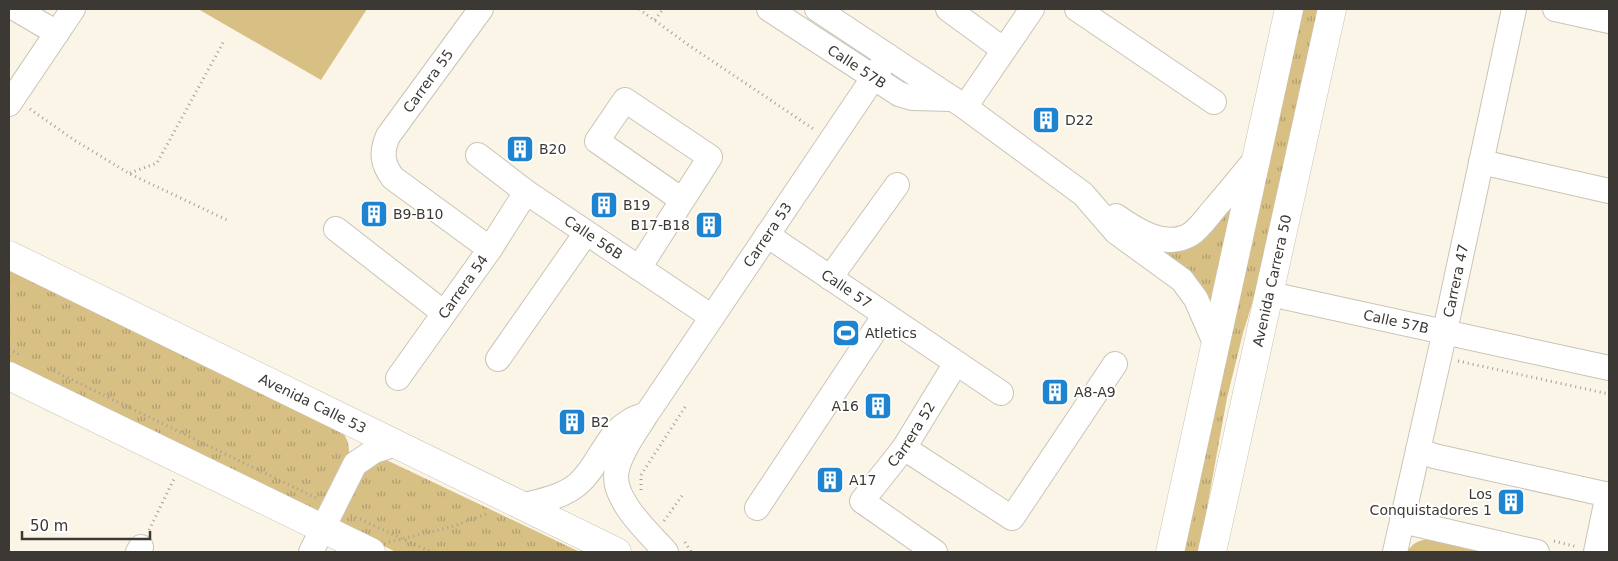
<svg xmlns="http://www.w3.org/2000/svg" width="1618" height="561" viewBox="0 0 1618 561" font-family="'DejaVu Sans',sans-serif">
  <defs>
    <pattern id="grass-tufts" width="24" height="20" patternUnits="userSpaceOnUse" patternTransform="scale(1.25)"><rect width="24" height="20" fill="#d8c084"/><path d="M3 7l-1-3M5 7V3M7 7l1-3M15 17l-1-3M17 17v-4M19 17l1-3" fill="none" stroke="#b09d6d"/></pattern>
  </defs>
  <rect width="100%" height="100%" fill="#fbf5e7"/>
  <path fill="url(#grass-tufts)" d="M1302,9h17l-60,272 -16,52 -16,65 -28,154h-18z
    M1236,197l-24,113 -63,-61z
    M9,266l329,161c8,9 11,14 11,26l-32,62 -308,-150z
    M378,456l202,96h-184l-60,-29 29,-59z"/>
  <path fill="#d8c084" d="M198,9h169l-46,71z
    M1432,538l55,14h-80c6,-10 13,-12 25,-14z"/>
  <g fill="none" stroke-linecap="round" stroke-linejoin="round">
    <g stroke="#cac4b6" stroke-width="26">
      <g id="minor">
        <path d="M16,9l41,24"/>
        <path d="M481,9l-93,127c-7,16 -6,28 5,42l97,71"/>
        <path id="s1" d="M769,9l130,85 13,4 41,1"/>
        <path d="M817,9l148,98 118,87 33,38 66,48 14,19 19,44"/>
        <path d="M948,9l56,41"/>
        <path d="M1077,9l137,93"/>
        <path d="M1555,9l54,12"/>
        <path d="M9,104l64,-95"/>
        <path d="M965,107l67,-98"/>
        <path id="s2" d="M478,155l48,37 186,125"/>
        <path d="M1481,162l128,29"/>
        <path d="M1116,216c20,14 50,34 75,18 9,-6 16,-17 23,-25 14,-16 27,-32 40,-48"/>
        <path d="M336,229l108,84"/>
        <path id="s3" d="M767,235l234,158"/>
        <path d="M639,268l71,-111 -85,-57 -28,41 85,59"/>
        <path d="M830,278l67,-93"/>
        <path id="s4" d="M1270,294l339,74"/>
        <path d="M498,359l88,-126"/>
        <path id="s5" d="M398,378l92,-129 36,-57"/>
        <path d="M904,448l108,70 103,-154"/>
        <path d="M1418,450l16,6 175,39"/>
        <path d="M521,506c19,-5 42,-9 57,-22 21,-18 27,-49 52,-63 4,-3 9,-4 14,-6"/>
        <path d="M757,508l128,-193"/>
        <path d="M1402,521l135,31"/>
        <path d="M138,552l3,-5"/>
        <path d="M311,552l44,-88 19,-13 22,-7"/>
        <path id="s6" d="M666,552c-17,-19 -50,-49 -50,-75 0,-19 20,-46 30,-62l242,-359"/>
        <path id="s7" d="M935,552l-73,-51 42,-53 52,-85"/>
        <path id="s8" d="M1395,552l50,-221 69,-322"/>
        <path d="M1596,552l12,-58"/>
      </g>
    </g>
    <g stroke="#cac4b6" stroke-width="29">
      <g id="major">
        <path id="s9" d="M9,255l608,297"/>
        <path d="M9,376l362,176"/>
        <path d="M1170,552l119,-543"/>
        <path id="s10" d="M1212,552l120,-543"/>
      </g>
    </g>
    <path stroke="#a49f95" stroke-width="3" stroke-dasharray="1 4" stroke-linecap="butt" d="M639,9l48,35 128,86
      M655,20l8,-11
      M30,109l44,31 56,34 97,46
      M130,173l27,-10 67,-122
      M9,349l13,7
      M1458,361l151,33
      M54,371l262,127
      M641,490v-15l46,-71
      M351,515l80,37
      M664,521l20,-28
      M149,530l25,-51
      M1554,541l23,6
      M389,542l62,-15 38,-14
      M685,542l6,10"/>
    <use href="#minor" stroke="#fff" stroke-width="24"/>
    <use href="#major" stroke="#fff" stroke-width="28"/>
  </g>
  <defs>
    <g id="building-square" transform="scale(1.4375)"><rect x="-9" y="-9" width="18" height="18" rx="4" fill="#1f84cf" stroke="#fff"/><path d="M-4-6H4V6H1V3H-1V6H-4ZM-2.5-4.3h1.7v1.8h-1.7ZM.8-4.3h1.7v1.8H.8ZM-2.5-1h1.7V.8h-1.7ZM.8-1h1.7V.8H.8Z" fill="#fff"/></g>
    <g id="stadium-square" transform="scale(1.4375)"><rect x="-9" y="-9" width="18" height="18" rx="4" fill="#1f84cf" stroke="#fff"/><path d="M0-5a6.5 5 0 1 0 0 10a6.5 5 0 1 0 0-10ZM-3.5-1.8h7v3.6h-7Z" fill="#fff"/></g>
  </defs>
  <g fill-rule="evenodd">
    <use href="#building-square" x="1046" y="120"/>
    <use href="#building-square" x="520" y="149"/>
    <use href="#building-square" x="604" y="205"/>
    <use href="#building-square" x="374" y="214"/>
    <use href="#building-square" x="709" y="225"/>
    <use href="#stadium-square" x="846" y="333"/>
    <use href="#building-square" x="1055" y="392"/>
    <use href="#building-square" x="878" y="406"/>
    <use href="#building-square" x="572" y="422"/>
    <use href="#building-square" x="830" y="480"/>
    <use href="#building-square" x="1511" y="502"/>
  </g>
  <g text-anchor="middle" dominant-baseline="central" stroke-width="4" stroke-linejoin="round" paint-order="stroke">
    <g font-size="14" fill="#3c3934" stroke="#fff">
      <text stroke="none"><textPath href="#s1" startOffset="105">Calle 57B</textPath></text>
      <text transform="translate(428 81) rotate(-54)">Carrera 55</text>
      <text stroke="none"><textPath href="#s6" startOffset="379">Carrera 53</textPath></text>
      <text stroke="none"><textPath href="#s2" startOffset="142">Calle 56B</textPath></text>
      <text stroke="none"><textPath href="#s10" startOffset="278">Avenida Carrera 50</textPath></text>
      <text stroke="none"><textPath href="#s8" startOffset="278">Carrera 47</textPath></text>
      <text stroke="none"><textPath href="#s5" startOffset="112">Carrera 54</textPath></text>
      <text stroke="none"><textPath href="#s3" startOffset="96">Calle 57</textPath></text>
      <text stroke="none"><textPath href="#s4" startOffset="129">Calle 57B</textPath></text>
      <text stroke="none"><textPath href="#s9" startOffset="338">Avenida Calle 53</textPath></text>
      <text stroke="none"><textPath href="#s7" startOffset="172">Carrera 52</textPath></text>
    </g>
    <g font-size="14" fill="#3c3934" stroke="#fff" text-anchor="start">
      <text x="1065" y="120">D22</text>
      <text x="539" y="149">B20</text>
      <text x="623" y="205">B19</text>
      <text x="393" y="214">B9-B10</text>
      <text x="690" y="225" text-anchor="end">B17-B18</text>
      <text x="865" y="333">Atletics</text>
      <text x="1074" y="392">A8-A9</text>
      <text x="859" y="406" text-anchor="end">A16</text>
      <text x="591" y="422">B2</text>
      <text x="849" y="480">A17</text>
      <text x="1492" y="494" text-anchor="end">Los<tspan x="1492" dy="16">Conquistadores 1</tspan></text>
    </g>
  </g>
  <rect width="1618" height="561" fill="none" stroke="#3c3934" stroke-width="20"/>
  <path d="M22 531v8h128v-8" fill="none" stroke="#3c3934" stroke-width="2.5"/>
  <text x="30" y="531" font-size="15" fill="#3c3934" stroke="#ffffff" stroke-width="4" paint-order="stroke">50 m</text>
</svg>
